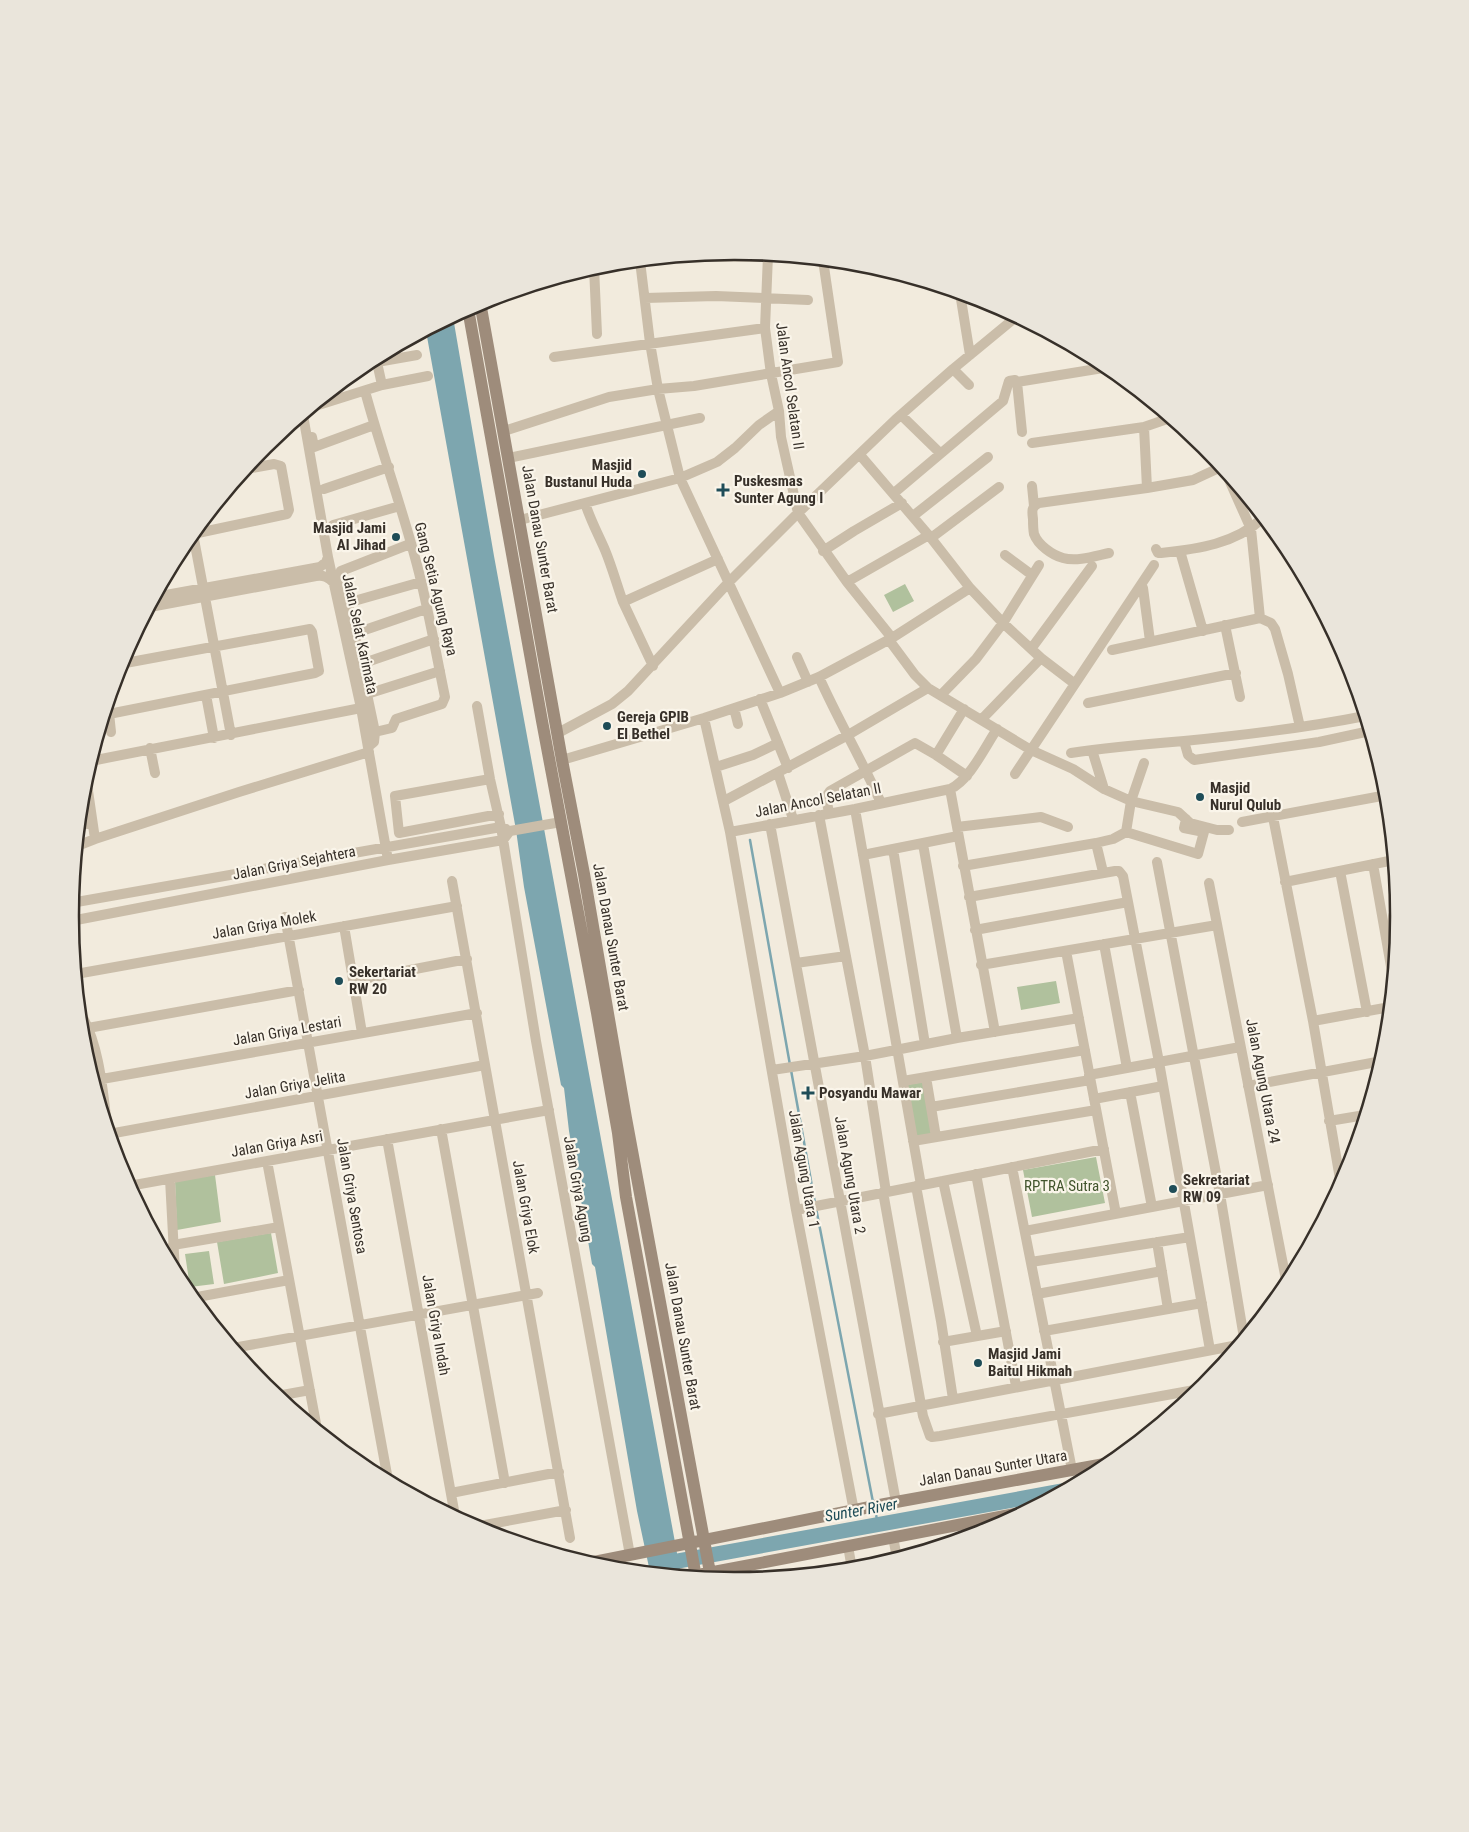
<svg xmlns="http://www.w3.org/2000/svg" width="1469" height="1832" viewBox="0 0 1469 1832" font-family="'Roboto Condensed',sans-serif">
  <rect width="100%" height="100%" fill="#f2ebdd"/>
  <path fill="#b0c19d" d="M905,584l9,17 -21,11 -9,-17z
    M1056,981l4,22 -39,7 -4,-23z
    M924,1082l9,52 -18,3 -9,-52z
    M1096,1157l9,46 -73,14 -9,-47z
    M215,1175l6,47 -44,8 -2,-49z
    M271,1233l7,40 -54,11 -7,-42z
    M209,1251l5,33 -24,3 -5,-33z"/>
  <path fill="#7da6af" d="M453,317l41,239 187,1019 -31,-3 -13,-61 -42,-244 -3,-3 -23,-133 -5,-43 -3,-3 -37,-198 -8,-57 -90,-499z"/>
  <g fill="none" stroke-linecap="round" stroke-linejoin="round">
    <path stroke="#7da6af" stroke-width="2.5" d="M750,840l40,225
      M791,1070l24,133
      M816,1208l57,294
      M875,1510l3,14"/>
    <path stroke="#7da6af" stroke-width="15" d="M667,1563l395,-72"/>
    <path stroke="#cabda9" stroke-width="10" d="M768,255l-3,73 6,46 8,37 2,26 17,76 49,69 45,56
      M690,256l96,1
      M640,261l10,82 8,46 22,89 100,215
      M594,267l3,67
      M960,293l10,62
      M645,298l71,-2 92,4
      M554,357l211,-29
      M377,362l40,-7
      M953,369l16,16
      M382,385l46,-9
      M365,391c17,64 41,126 56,190 9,38 16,77 24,116l-3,7 -46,15 -4,9 -17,4 -1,10 -6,5
      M312,407l70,-22 -6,-27
      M303,415l25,142 33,151 27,152
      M901,415l39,38
      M1144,427l3,61
      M504,431l105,-34 49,-8 36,-3 144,-24 -15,-102
      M1022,432l-5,-50 92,-15
      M312,437l2,10 60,-22
      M1032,443l112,-16 26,-9
      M860,455l71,83 39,50 33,35 38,35 -60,62
      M508,458l192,-40
      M1226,473l25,56 9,89
      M1032,486l2,20
      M324,489l65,-22
      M894,493l109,-92 6,-20 6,-1 2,2
      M585,503c5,16 13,31 20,47 7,17 12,35 18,52
      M913,516l75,-59
      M520,520l160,-42 37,-16 18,-14 24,-23 20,-14
      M333,525l67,-19
      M193,534l38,201
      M193,534l94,-20 2,-4 -8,-44 -7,-2 -28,5
      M931,538l68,-51
      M1156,549l2,4h3c37,-4 74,-9 102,-35
      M823,551l31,-20 48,-28
      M1180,551l23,80
      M1109,553c-14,3 -32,9 -46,5 -11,-3 -25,-13 -29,-24 -1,-5 -1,-10 -1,-15 -1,-8 -2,-12 6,-16l108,-15 46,-8 28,-13
      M1005,555l27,20
      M847,582l82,-47
      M1143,588l7,53
      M155,597l165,-30 6,-5 2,-5
      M347,603l74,-21
      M150,607l166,-31c8,-1 12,1 18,7
      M1225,625l15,72
      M353,634l73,-25
      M889,640l26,35 13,13 103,62 42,19 31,20 27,12 -5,31 72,22 6,-22 -20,-4 2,-9
      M1031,649l61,-83
      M1112,650l148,-32 11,5 4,6 13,45 12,53
      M797,657l11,25
      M1041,658l34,26
      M361,664l73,-25
      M653,666l-30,-64 95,-43
      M819,677c19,43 43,83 62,126
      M367,694l73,-23
      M206,695l8,43
      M941,695l35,-36 27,-36 36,-58
      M760,699l28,69
      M1088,703l148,-30
      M477,706l13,73 11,48 35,214 94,514
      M734,708l4,16
      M106,710l3,3h5l201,-40 4,-2 -7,-39 -2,-3 -190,35
      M109,713l2,19
      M704,718l26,114 66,378 58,301
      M375,732l-34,-161 69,-27
      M558,733l54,-29 16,-13 101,-109 69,-69 97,-93 58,-51 63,-52
      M1184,741l4,14 6,5 125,-18 51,-11
      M150,748l5,25
      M1092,750l12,39
      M1071,753c38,-6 75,-9 113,-12 61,-6 121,-13 181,-25
      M936,755l28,-46
      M562,760l142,-42 76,-25 39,-16 73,-39 78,-50
      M91,761l270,-53
      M1144,763l-13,38 47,11 12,11 27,7h12
      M716,767l37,-12 25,-12
      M778,773l15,46
      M1015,774l139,-209
      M490,779l-95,17 4,37 100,-19
      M950,789l45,243
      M724,801l124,-66 80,-47
      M855,809l66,376
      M829,813l-3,-16 4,-6 85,-48 21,12 31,21
      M819,815l46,241 21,136
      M1273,817l40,204 28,164
      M1242,822l145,-27
      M770,824l126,678
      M79,826l13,-4
      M957,827l84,-10 27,10
      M510,831l51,-9
      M730,832l125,-23 95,-20c19,-8 35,-42 47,-60
      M95,839l144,-47 130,-40
      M1096,843l7,29
      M923,844l34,194
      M77,846l18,-7 -9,-62
      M893,849l32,195
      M863,855l95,-19
      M1157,862l63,332 24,144
      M1373,864l20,114
      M963,866l133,-23 17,-4 13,-7
      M1340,871l27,141
      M452,881l118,657
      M1285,882l109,-22
      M1209,883l78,402
      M969,897l146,-26h4l4,5 36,186 51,288
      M71,903l430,-76 5,2
      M285,917l103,563
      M71,921l317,-61 115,-20 7,-9
      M344,926l18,107
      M975,930l153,-28
      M1397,941l-4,-20v-5l6,-4
      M1104,944l23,124
      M1066,951l50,263
      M796,963l50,-7
      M981,965l236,-40
      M76,974l381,-68
      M353,981l114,-22
      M79,1011c20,30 24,80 28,115
      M1313,1021l77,-14
      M88,1028l211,-38
      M772,1070l93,-14 92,-18 122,-20
      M1089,1075l151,-28
      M926,1077l10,60
      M102,1079l375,-66
      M903,1081l182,-31
      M1248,1086l134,-25
      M1130,1092l22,115
      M1094,1099l69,-13
      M931,1107l159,-27
      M1329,1121l36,-6
      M441,1129l64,354
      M109,1134l376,-69
      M387,1139l68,377
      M913,1141l183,-31
      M267,1161l50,268
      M1012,1167l60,303
      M976,1174l40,212
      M170,1179l5,93
      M943,1181l34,155
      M129,1186l420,-76
      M916,1186l25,135 12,78
      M883,1192l40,224 7,20 2,1 8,-1 260,-47
      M796,1210l308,-61
      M1025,1231l243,-46
      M1157,1242l11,67
      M173,1245l106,-18
      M1031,1262l159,-25
      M1037,1294l125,-23
      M192,1298l97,-18
      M1044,1331l158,-28
      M943,1342l63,-11
      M233,1348l305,-55
      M277,1396l33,-6
      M878,1414l360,-69
      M451,1493l108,-21
      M474,1527l92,-17
      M893,1537l4,21
      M848,1546l4,23"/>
    <path stroke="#9e8c7b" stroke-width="12" d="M480,302l82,458 22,114 42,244 85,460
      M468,309l74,412 55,292 21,120 8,64 70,380
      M589,1563l296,-59 225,-41
      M703,1574l317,-61"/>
  </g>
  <g fill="#1f4d58" stroke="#faf5ea" stroke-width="2">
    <circle cx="642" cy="474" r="5"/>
    <path d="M720.5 482.5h5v5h5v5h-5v5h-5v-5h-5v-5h5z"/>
    <circle cx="396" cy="537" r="5"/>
    <circle cx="607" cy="726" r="5"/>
    <circle cx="1200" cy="797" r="5"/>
    <circle cx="339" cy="981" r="5"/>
    <path d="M805.5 1085.5h5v5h5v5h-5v5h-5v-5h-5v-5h5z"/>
    <circle cx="1173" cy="1189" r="5"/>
    <circle cx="978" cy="1363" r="5"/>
  </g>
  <g text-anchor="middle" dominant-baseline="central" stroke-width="4.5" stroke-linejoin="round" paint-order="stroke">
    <g font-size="15" fill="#373029" stroke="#faf5ea">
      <text transform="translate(790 386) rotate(82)">Jalan Ancol Selatan II</text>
      <text transform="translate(540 539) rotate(80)">Jalan Danau Sunter Barat</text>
      <text transform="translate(436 589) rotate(76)">Gang Setia Agung Raya</text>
      <text transform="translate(360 634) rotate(78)">Jalan Selat Karimata</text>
      <text transform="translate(818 800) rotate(-11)">Jalan Ancol Selatan II</text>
      <text transform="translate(294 863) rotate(-11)">Jalan Griya Sejahtera</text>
      <text transform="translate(264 925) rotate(-10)">Jalan Griya Molek</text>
      <text transform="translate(611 937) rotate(80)">Jalan Danau Sunter Barat</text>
      <text transform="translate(287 1031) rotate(-10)">Jalan Griya Lestari</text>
      <text transform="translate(1263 1081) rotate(79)">Jalan Agung Utara 24</text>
      <text transform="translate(295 1085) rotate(-10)">Jalan Griya Jelita</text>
      <text transform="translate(277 1144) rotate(-10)">Jalan Griya Asri</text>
      <text transform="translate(804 1169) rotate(80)">Jalan Agung Utara 1</text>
      <text transform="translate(850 1175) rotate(80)">Jalan Agung Utara 2</text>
      <text transform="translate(578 1189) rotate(80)">Jalan Griya Agung</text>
      <text transform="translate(352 1196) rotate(80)">Jalan Griya Sentosa</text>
      <text transform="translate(526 1207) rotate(80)">Jalan Griya Elok</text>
      <text transform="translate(436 1325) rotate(80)">Jalan Griya Indah</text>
      <text transform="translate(683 1336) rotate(80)">Jalan Danau Sunter Barat</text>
      <text transform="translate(993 1468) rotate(-10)">Jalan Danau Sunter Utara</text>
    </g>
    <g font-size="15" font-weight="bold" fill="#373029" stroke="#faf5ea" text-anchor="start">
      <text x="632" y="465" text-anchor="end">Masjid<tspan x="632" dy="17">Bustanul Huda</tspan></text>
      <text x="734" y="481">Puskesmas<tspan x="734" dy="17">Sunter Agung I</tspan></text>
      <text x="386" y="528" text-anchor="end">Masjid Jami<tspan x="386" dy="17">Al Jihad</tspan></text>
      <text x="617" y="717">Gereja GPIB<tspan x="617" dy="17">El Bethel</tspan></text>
      <text x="1210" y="788">Masjid<tspan x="1210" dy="17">Nurul Qulub</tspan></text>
      <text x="349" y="972">Sekertariat<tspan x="349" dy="17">RW 20</tspan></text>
      <text x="819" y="1093">Posyandu Mawar</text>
      <text x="1183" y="1180">Sekretariat<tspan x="1183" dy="17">RW 09</tspan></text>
      <text x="988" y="1354">Masjid Jami<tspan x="988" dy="17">Baitul Hikmah</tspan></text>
    </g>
    <g font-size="15" fill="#41552d" stroke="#faf5ea">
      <text x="1067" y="1186">RPTRA Sutra 3</text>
    </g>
    <g font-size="16" font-style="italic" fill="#1f4d58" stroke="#faf5ea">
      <text transform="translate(861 1510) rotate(-10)">Sunter River</text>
    </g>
  </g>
  <path d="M0 0H1469V1832H0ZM734 260H735A655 655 0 0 1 1390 915V917A655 655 0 0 1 735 1572H734A655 655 0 0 1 79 917V915A655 655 0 0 1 734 260Z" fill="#eae5db" fill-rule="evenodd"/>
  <path fill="none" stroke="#373029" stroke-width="2.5" d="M734 260H735A655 655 0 0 1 1390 915V917A655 655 0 0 1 735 1572H734A655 655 0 0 1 79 917V915A655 655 0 0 1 734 260Z"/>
</svg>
